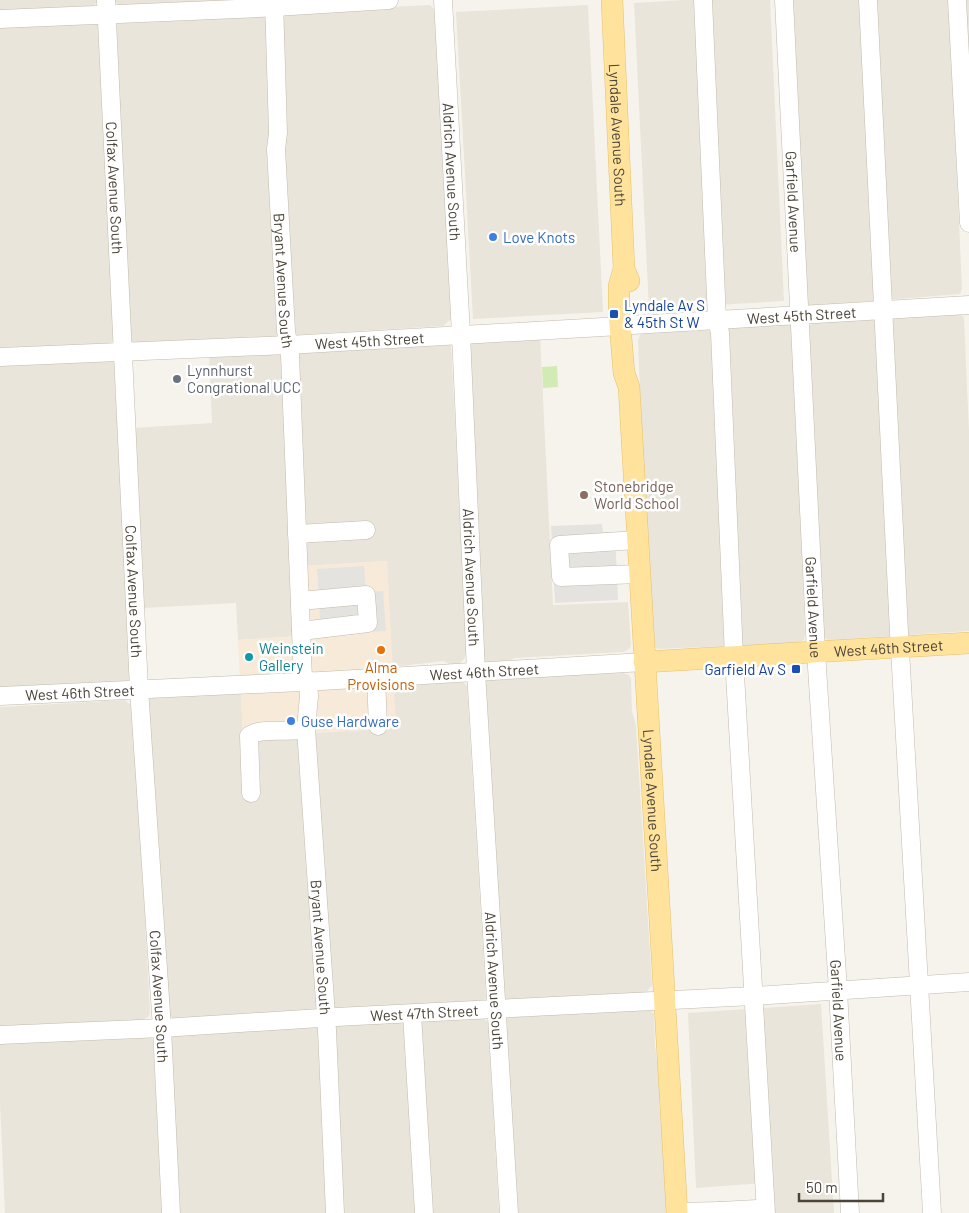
<svg xmlns="http://www.w3.org/2000/svg" width="969" height="1213" viewBox="0 0 969 1213" font-family="Barlow,sans-serif">
  <rect width="100%" height="100%" fill="#f6f3ec"/>
  <path fill="#eae5da" d="M0,0h100l-8,7 -92,6z
    M114,0h150l-145,5z
    M683,0h87l14,301 -135,8 -15,-306z
    M790,0h159l13,289 -2,5 -152,12 -3,-2z
    M963,0h6v118z
    M430,5l6,6 15,308 -8,7 -149,9 -10,-168 -5,-155z
    M588,5l15,307 -130,7 -17,-307z
    M264,16l4,4 12,316 -146,8 -5,-6 -14,-308 2,-5 4,-4z
    M92,22l6,2 18,314 -7,6 -109,6v-324z
    M961,314l3,4 5,114v199l-140,9 -7,-2 -13,-312 4,-3z
    M790,324l4,5 11,305 -1,6 -6,3 -140,6 -5,-2 -3,-5 -12,-302 2,-5 3,-2z
    M540,336l13,269 75,-3 3,43 -2,4 -6,3 -108,6 -8,3 -22,1 -3,-1 -14,-319z
    M449,342l2,3 16,306 -3,8 -5,5h-10l-6,-3 -51,6 -5,-106 -83,5 -8,-219z
    M281,353l3,6 15,277 -61,4 -2,-37 -93,5 -10,-180 79,-5 -3,-69z
    M111,359l3,4 17,313 -3,5 -5,1 -123,5v-324z
    M623,673l6,2 2,4 1,32 4,15 16,259 -7,9 -139,6 -3,-1 -19,-316 4,-5z
    M463,682l4,4 19,311 -1,3 -5,2 -150,7 -16,-276 82,-5 -3,-42z
    M241,693l2,44 59,-3 16,275 -4,3 -141,6 -4,-2 -21,-314 1,-3 6,-4 6,-1 9,3z
    M125,700l9,8 16,305 -2,4 -6,3 -142,6v-319z
    M821,1004l13,209h-67l-2,-30 -69,5 -8,-175z
    M645,1008l5,1 4,5 1,32 7,49 -3,6 9,112h-156l-9,-195z
    M483,1018l5,4 11,191h-158l-9,-189z
    M320,1025l11,188h-156l-4,-179z
    M151,1037l2,3 9,173h-157l-5,-110v-62z"/>
  <path fill="#f7ead8" d="M387,561l9,167 -153,9 -5,-97 70,-4 -4,-70z"/>
  <path fill="#d2eab5" d="M557,366l1,21 -15,1 -1,-21z"/>
  <path fill="#e5e3e0" d="M602,524l1,8h12l3,68 -63,3 -4,-77z
    M364,566l2,26 17,-1 3,40 -65,4 -4,-66z"/>
  <g fill="none" stroke-linecap="round" stroke-linejoin="round">
    <g stroke="#c2bbae" stroke-width="19">
      <g id="minor">
        <path id="s1" d="M106,0l33,689 23,339 9,185"/>
        <path id="s2" d="M274,0l4,133 -2,16 10,182 4,24 13,325"/>
        <path id="s3" d="M443,0l18,334 15,338 33,541"/>
        <path d="M703,0l14,320 3,13 14,324 32,556"/>
        <path id="s4" d="M784,0l32,652 22,338 12,223"/>
        <path d="M868,0l31,632 33,581"/>
        <path d="M957,0l12,223"/>
        <path d="M0,19l259,-11 130,-8"/>
        <path id="s5" d="M633,325l336,-20"/>
        <path id="s6" d="M0,357l288,-12 332,-19"/>
        <path d="M297,534l69,-4"/>
        <path d="M637,540l-78,5 2,32 78,-3"/>
        <path d="M300,601l66,-6 2,28 -67,8"/>
        <path d="M376,677l2,49"/>
        <path id="s7" d="M308,680l1,16 -3,33 21,301 8,183"/>
        <path id="s8" d="M0,696l321,-15 323,-19"/>
        <path d="M251,793l-2,-57c12,-10 41,-2 57,-7"/>
        <path d="M412,1014l12,199"/>
        <path id="s9" d="M0,1035l162,-7 174,-11 417,-21 216,-14"/>
        <path d="M720,1211l37,-2"/>
        <path d="M677,1212l43,-1v2"/>
      </g>
    </g>
    <g stroke="#e6c16a" stroke-width="22">
      <g id="major">
        <path id="s10" d="M612,0l12,269 5,12"/>
        <path id="s11" d="M624,269l-5,17v27l5,60 5,14 48,826"/>
        <path id="s12" d="M644,662l325,-19"/>
      </g>
    </g>
    <use href="#minor" stroke="#fff" stroke-width="18"/>
    <use href="#major" stroke="#ffe39c" stroke-width="21"/>
  </g>
  <g fill="#3f7fe0" stroke="#fff" stroke-width="2">
    <circle cx="493" cy="237" r="5"/>
    <circle cx="291" cy="721" r="5"/>
  </g>
  <g fill="#1a4fb4" stroke="#fff" stroke-width="2">
    <rect x="609" y="309" width="10" height="10" rx="2.5"/>
    <rect x="791" y="664" width="10" height="10" rx="2.5"/>
  </g>
  <circle fill="#6b7280" stroke="#fff" stroke-width="2" cx="177" cy="379" r="5"/>
  <circle fill="#8d6e63" stroke="#fff" stroke-width="2" cx="584" cy="495" r="5"/>
  <circle fill="#e8710a" stroke="#fff" stroke-width="2" cx="381" cy="650" r="5"/>
  <circle fill="#0f9aa8" stroke="#fff" stroke-width="2" cx="249" cy="657" r="5"/>
  <g text-anchor="middle" dominant-baseline="central" stroke-width="5" stroke-linejoin="round" paint-order="stroke">
    <g font-size="15" fill="#4b4439" stroke="#fff">
      <text stroke="none"><textPath href="#s10" startOffset="135">Lyndale Avenue South</textPath></text>
      <text stroke="none"><textPath href="#s3" startOffset="172">Aldrich Avenue South</textPath></text>
      <text stroke="none"><textPath href="#s1" startOffset="188">Colfax Avenue South</textPath></text>
      <text stroke="none"><textPath href="#s4" startOffset="202">Garfield Avenue</textPath></text>
      <text stroke="none"><textPath href="#s2" startOffset="281">Bryant Avenue South</textPath></text>
      <text stroke="none"><textPath href="#s5" startOffset="169">West 45th Street</textPath></text>
      <text stroke="none"><textPath href="#s6" startOffset="370">West 45th Street</textPath></text>
      <text stroke="none"><textPath href="#s3" startOffset="578">Aldrich Avenue South</textPath></text>
      <text stroke="none"><textPath href="#s1" startOffset="592">Colfax Avenue South</textPath></text>
      <text stroke="none"><textPath href="#s4" startOffset="608">Garfield Avenue</textPath></text>
      <text stroke="none"><textPath href="#s12" startOffset="245">West 46th Street</textPath></text>
      <text stroke="none"><textPath href="#s8" startOffset="485">West 46th Street</textPath></text>
      <text stroke="none"><textPath href="#s8" startOffset="80">West 46th Street</textPath></text>
      <text stroke="none"><textPath href="#s11" startOffset="534">Lyndale Avenue South</textPath></text>
      <text stroke="none"><textPath href="#s7" startOffset="268">Bryant Avenue South</textPath></text>
      <text stroke="none"><textPath href="#s3" startOffset="982">Aldrich Avenue South</textPath></text>
      <text stroke="none"><textPath href="#s1" startOffset="998">Colfax Avenue South</textPath></text>
      <text stroke="none"><textPath href="#s4" startOffset="1012">Garfield Avenue</textPath></text>
      <text stroke="none"><textPath href="#s9" startOffset="425">West 47th Street</textPath></text>
    </g>
    <g font-size="15" fill="#366cbe" stroke="#fff" text-anchor="start">
      <text x="503" y="237">Love Knots</text>
      <text x="301" y="721">Guse Hardware</text>
    </g>
    <g font-size="15" fill="#164399" stroke="#fff" text-anchor="start">
      <text x="624" y="305">Lyndale Av S<tspan x="624" dy="17">&amp; 45th St W</tspan></text>
      <text x="786" y="669" text-anchor="end">Garfield Av S</text>
    </g>
    <g font-size="15" fill="#5b616d" stroke="#fff" text-anchor="start">
      <text x="187" y="370">Lynnhurst<tspan x="187" dy="17">Congrational UCC</tspan></text>
    </g>
    <g font-size="15" fill="#785e54" stroke="#fff" text-anchor="start">
      <text x="594" y="486">Stonebridge<tspan x="594" dy="17">World School</tspan></text>
    </g>
    <g font-size="15" fill="#0d838f" stroke="#fff" text-anchor="start">
      <text x="259" y="648">Weinstein<tspan x="259" dy="17">Gallery</tspan></text>
    </g>
    <g font-size="15" fill="#c56008" stroke="#fff">
      <text x="381" y="667">Alma<tspan x="381" dy="17">Provisions</tspan></text>
    </g>
  </g>
  <path d="M799 1193v8h84v-8" fill="none" stroke="#4b4439" stroke-width="2.5"/>
  <text x="806" y="1193" font-size="15" fill="#4b4439" stroke="#ffffff" stroke-width="4" paint-order="stroke">50 m</text>
</svg>
